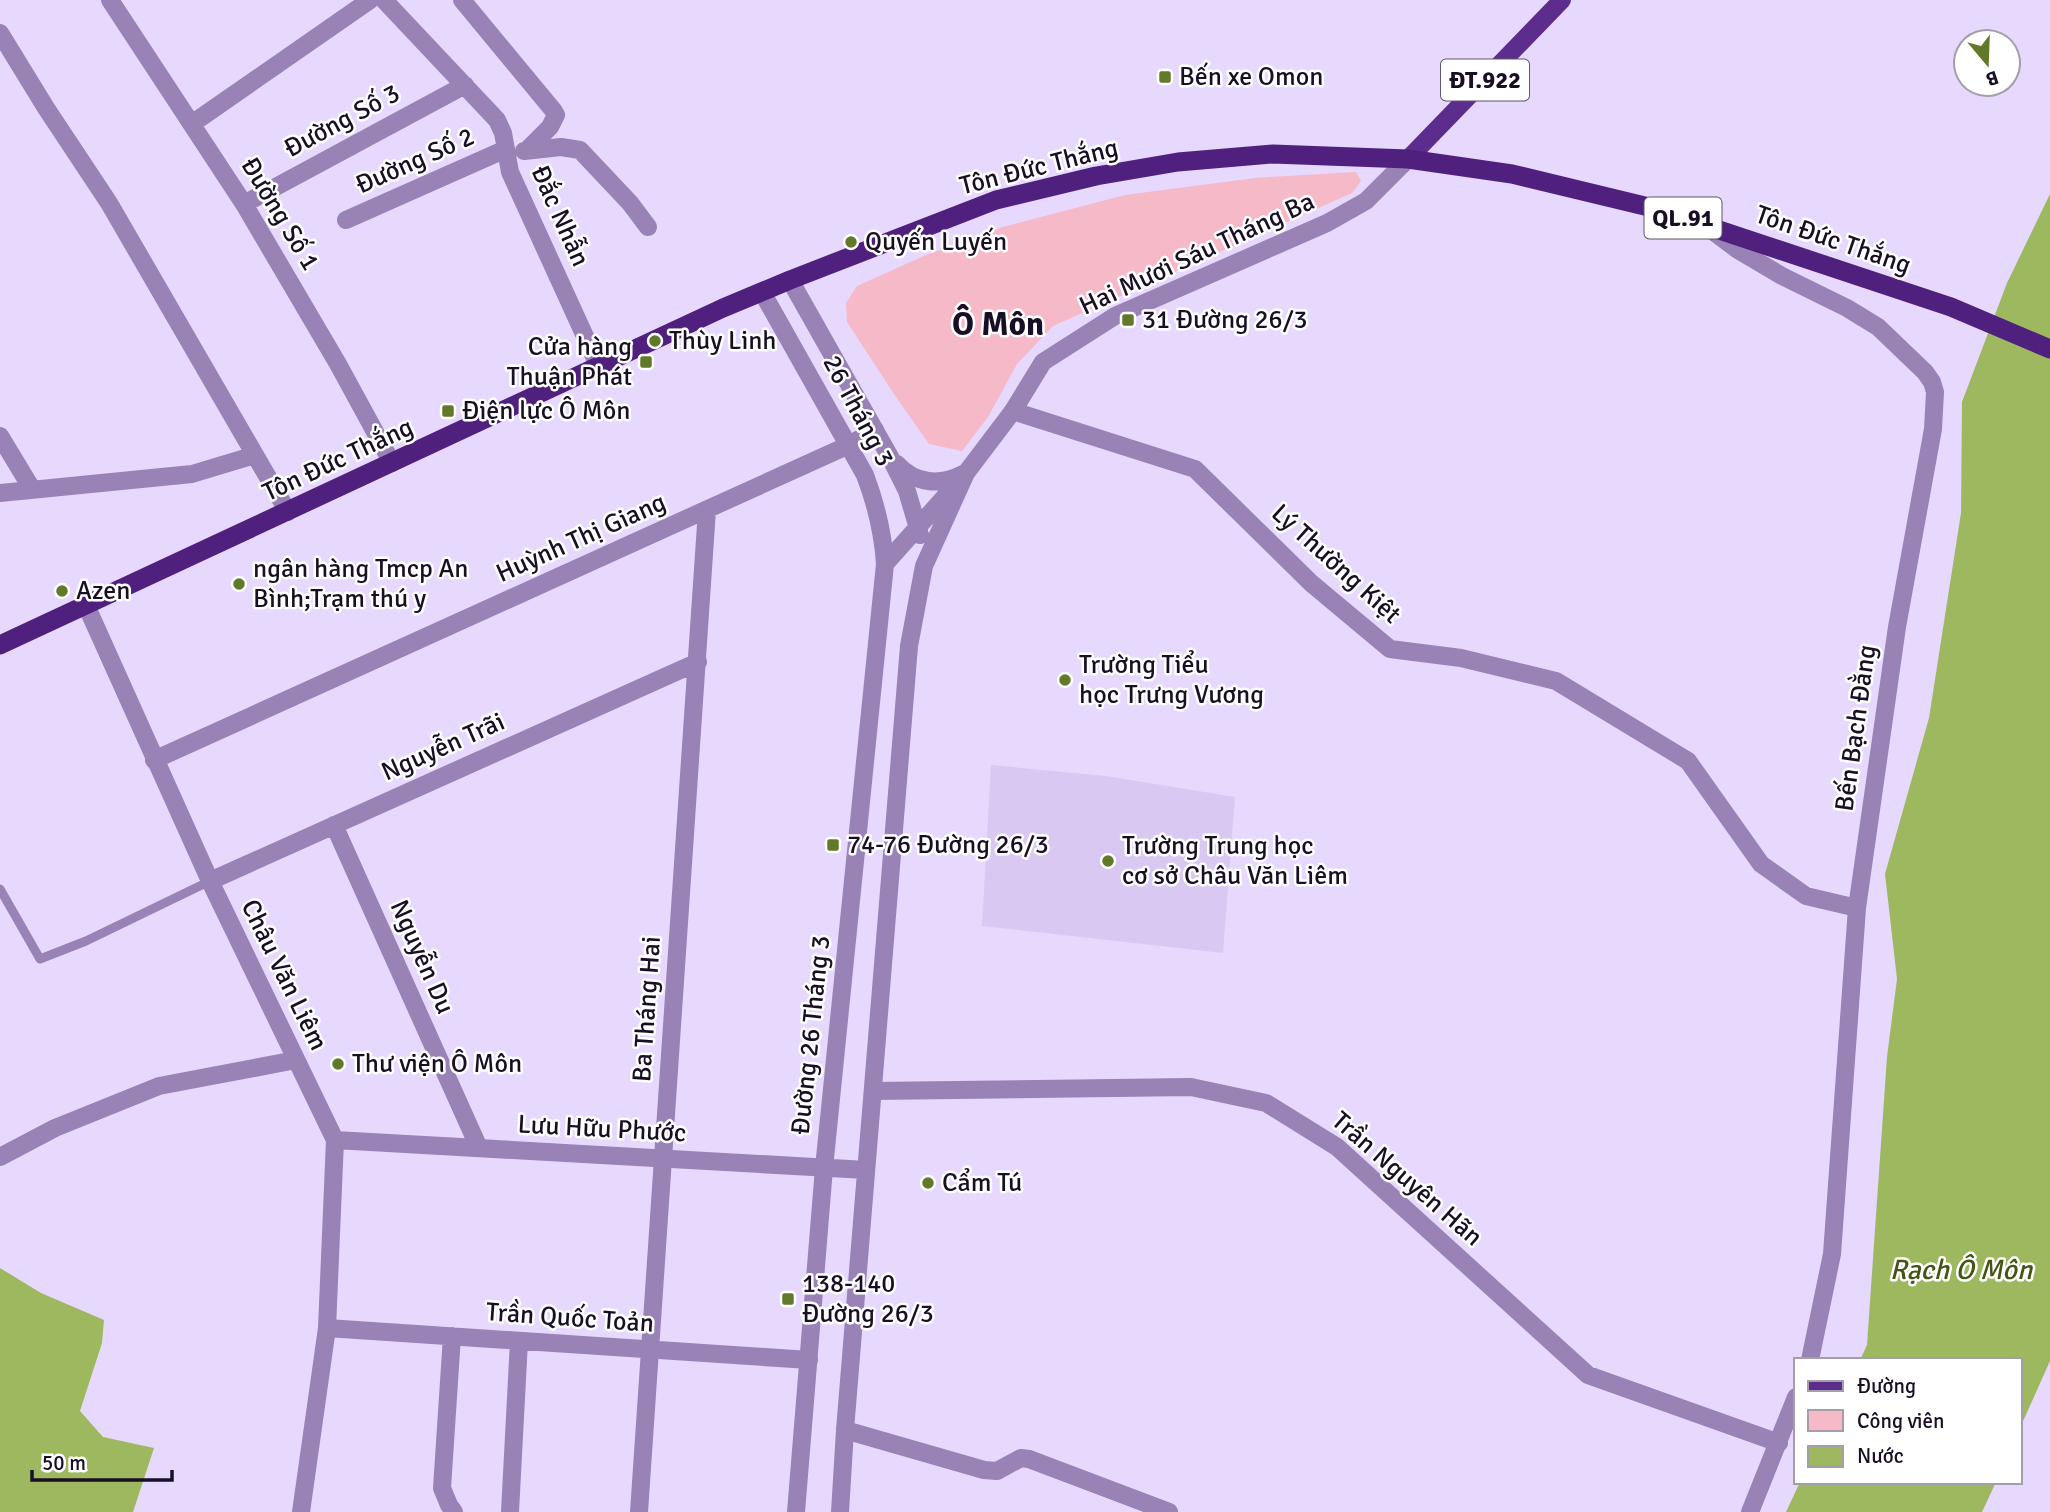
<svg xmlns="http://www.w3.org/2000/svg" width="2050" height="1512" viewBox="0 0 2050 1512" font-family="Signika,sans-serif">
  <rect width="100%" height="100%" fill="#e7d8fe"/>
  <path fill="#d9c9f2" d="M991,765l115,11 129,21 -12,156 -241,-27z"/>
  <path fill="#f5b9c7" d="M1356,172l5,9 -9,12 -299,133 -36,38 -29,53 -26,34 -33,-7 -35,-50 -47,-72 -1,-19 11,-17 69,-31 77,-28 122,-32 130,-17z"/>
  <path fill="#9db85f" d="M2050,194v1167l-30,67v-68h-160l7,-15 20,-288 10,-78 -12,-105 44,-156 32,-205 1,-111 45,-119z
    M0,1268l41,25 63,27 -2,23 -22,68 23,26 51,11 -21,64h-133z
    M1800,1482h196l-14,30h-196z"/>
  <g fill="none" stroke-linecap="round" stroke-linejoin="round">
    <path stroke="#9882b6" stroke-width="9" d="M0,889l40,70 46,-18 124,-60"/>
    <path stroke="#9882b6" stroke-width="18" d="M110,0l134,204 94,160 54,99
      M384,0l113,120 6,13 7,39 89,195
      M462,0l91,110 3,5 -6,12 -24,24
      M0,33l46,75 63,95 179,309
      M193,123l177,-123
      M524,151l37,-4 19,3 50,53 18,24
      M244,204l221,-119
      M346,220l160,-71
      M1710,229l28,21 44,26 65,32 31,19 47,45 7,10 3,10 -2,37 -36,198 -40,281 -25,346 -22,106
      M1013,411l182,58 116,114 79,66 71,9 95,23 132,80 73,103 45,32 51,12
      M0,436l32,53
      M0,493l192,-19 63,-19
      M154,760l695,-315 26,-15
      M334,825l145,323
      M210,881l488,-219
      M873,1091l318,-4 75,16 71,44 251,228 191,68
      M0,1157l55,-29 104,-42 137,-26
      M327,1328l482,32
      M452,1336l-10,152 7,17 5,7
      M845,1430l139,40 13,1 24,-13 8,1 140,53
      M510,1512l9,-171
      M639,1512l68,-1002
      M1750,1512l46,-115"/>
    <path stroke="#9882b6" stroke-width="18" d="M790,280l100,177 17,34 13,44
      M762,292l103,183c11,29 18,58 20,89l-61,604 -28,344
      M897,464c18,20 43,22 66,10
      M885,564l81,-91 47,-62 30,-49 72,-46 212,-93 39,-22 42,-42
      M86,605l124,276 125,259 -8,188 -26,184
      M335,1140l531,30
      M840,1512l5,-82 64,-784 15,-80 42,-93"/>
    <path stroke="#5d2d8d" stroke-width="18" d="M1408,159l154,-159"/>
    <path stroke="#50207e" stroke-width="19" d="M0,645l723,-337 67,-28 206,-80 100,-24 82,-14 95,-8 135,5 104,15 141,34 298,99 99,42"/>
  </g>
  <g fill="#63792a" stroke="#fff" stroke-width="2.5">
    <rect x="1158" y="70" width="14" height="14" rx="3.5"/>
    <circle cx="851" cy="242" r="7"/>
    <rect x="1121" y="313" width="14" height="14" rx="3.5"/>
    <circle cx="655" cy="341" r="7"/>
    <rect x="639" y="355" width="14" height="14" rx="3.5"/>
    <rect x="441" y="404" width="14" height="14" rx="3.5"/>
    <circle cx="239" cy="584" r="7"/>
    <circle cx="62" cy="591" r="7"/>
    <circle cx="1065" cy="680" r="7"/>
    <rect x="826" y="838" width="14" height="14" rx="3.5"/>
    <circle cx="1108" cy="861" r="7"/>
    <circle cx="338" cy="1064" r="7"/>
    <circle cx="928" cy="1183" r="7"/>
    <rect x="781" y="1292" width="14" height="14" rx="3.5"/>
  </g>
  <g text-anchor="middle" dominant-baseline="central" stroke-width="5" stroke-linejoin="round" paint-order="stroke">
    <g fill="#fff" stroke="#5e5766" stroke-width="2">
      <rect x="1441" y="59.5" width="88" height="41" rx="5"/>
      <rect x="1644.5" y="197.5" width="77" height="41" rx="5"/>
    </g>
    <g font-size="24" font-weight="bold" fill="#190f25">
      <text x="1485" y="80">ĐT.922</text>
      <text x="1683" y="218">QL.91</text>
    </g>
    <g font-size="26" fill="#190f25" stroke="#fff" text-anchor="start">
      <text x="1179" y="77">Bến xe Omon</text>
      <text x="865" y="242">Quyến Luyến</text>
      <text x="1142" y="320">31 Đường 26/3</text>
      <text x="669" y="341">Thùy Linh</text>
      <text x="632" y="347" text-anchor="end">Cửa hàng<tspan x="632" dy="30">Thuận Phát</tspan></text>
      <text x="462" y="411">Điện lực Ô Môn</text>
      <text x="253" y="569">ngân hàng Tmcp An<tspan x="253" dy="30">Bình;Trạm thú y</tspan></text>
      <text x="76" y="591">Azen</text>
      <text x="1079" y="665">Trường Tiểu<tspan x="1079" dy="30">học Trưng Vương</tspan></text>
      <text x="847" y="845">74-76 Đường 26/3</text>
      <text x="1122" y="846">Trường Trung học<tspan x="1122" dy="30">cơ sở Châu Văn Liêm</tspan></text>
      <text x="352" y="1064">Thư viện Ô Môn</text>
      <text x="942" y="1183">Cẩm Tú</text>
      <text x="802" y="1284">138-140<tspan x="802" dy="30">Đường 26/3</tspan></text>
    </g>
    <g font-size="26" fill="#190f25" stroke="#fff">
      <text transform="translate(342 121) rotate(-28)">Đường Số 3</text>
      <text transform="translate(415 161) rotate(-24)">Đường Số 2</text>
      <text transform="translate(1039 167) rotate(-14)">Tôn Đức Thắng</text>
      <text transform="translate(280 214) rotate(59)">Đường Số 1</text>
      <text transform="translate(560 216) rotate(66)">Đắc Nhẫn</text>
      <text transform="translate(1833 240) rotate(19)">Tôn Đức Thắng</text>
      <text transform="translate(1197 254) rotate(-25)">Hai Mươi Sáu Tháng Ba</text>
      <text transform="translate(858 411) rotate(62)">26 Tháng 3</text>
      <text transform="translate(338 460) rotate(-25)">Tôn Đức Thắng</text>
      <text transform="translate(581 538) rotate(-24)">Huỳnh Thị Giang</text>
      <text transform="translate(1336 564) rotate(42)">Lý Thường Kiệt</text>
      <text transform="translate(1856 728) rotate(-82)">Bến Bạch Đằng</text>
      <text transform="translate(443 747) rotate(-24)">Nguyễn Trãi</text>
      <text transform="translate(422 957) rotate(66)">Nguyễn Du</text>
      <text transform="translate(284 975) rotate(64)">Châu Văn Liêm</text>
      <text transform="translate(647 1009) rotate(-86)">Ba Tháng Hai</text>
      <text transform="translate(811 1035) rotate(-84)">Đường 26 Tháng 3</text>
      <text transform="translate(602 1129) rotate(3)">Lưu Hữu Phước</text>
      <text transform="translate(1407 1179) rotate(41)">Trần Nguyên Hãn</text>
      <text transform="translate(570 1318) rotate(4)">Trần Quốc Toản</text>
    </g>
    <g font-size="28" font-style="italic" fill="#435414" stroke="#fff">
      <text x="1961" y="1270">Rạch Ô Môn</text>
    </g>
    <g font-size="33" font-weight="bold" fill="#190f25" stroke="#fff">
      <text x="998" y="324">Ô Môn</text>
    </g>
  </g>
  <rect x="1794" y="1358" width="228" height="126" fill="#ffffff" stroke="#a39fa8" stroke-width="2"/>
  <rect x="1808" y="1381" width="35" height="10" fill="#5d2d8d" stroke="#a39fa8" stroke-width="2"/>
  <text x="1857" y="1393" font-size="21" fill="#190f25">Đường</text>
  <rect x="1808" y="1410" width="35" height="21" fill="#f5b9c7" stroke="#a39fa8" stroke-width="2"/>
  <text x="1857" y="1428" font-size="21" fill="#190f25">Công viên</text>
  <rect x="1808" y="1446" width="35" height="21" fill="#9db85f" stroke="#a39fa8" stroke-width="2"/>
  <text x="1857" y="1463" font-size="21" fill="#190f25">Nước</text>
  <g transform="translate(1987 63) rotate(161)"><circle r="33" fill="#ffffff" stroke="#a39fa8" stroke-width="2"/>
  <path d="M0-5L12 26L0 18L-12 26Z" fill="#63792a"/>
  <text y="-10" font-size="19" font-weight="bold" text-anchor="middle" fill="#190f25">B</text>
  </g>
  <path d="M32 1470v10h140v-10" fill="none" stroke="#190f25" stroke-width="3.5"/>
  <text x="42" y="1470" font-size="21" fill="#190f25" stroke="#ffffff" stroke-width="5" paint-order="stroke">50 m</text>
</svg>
